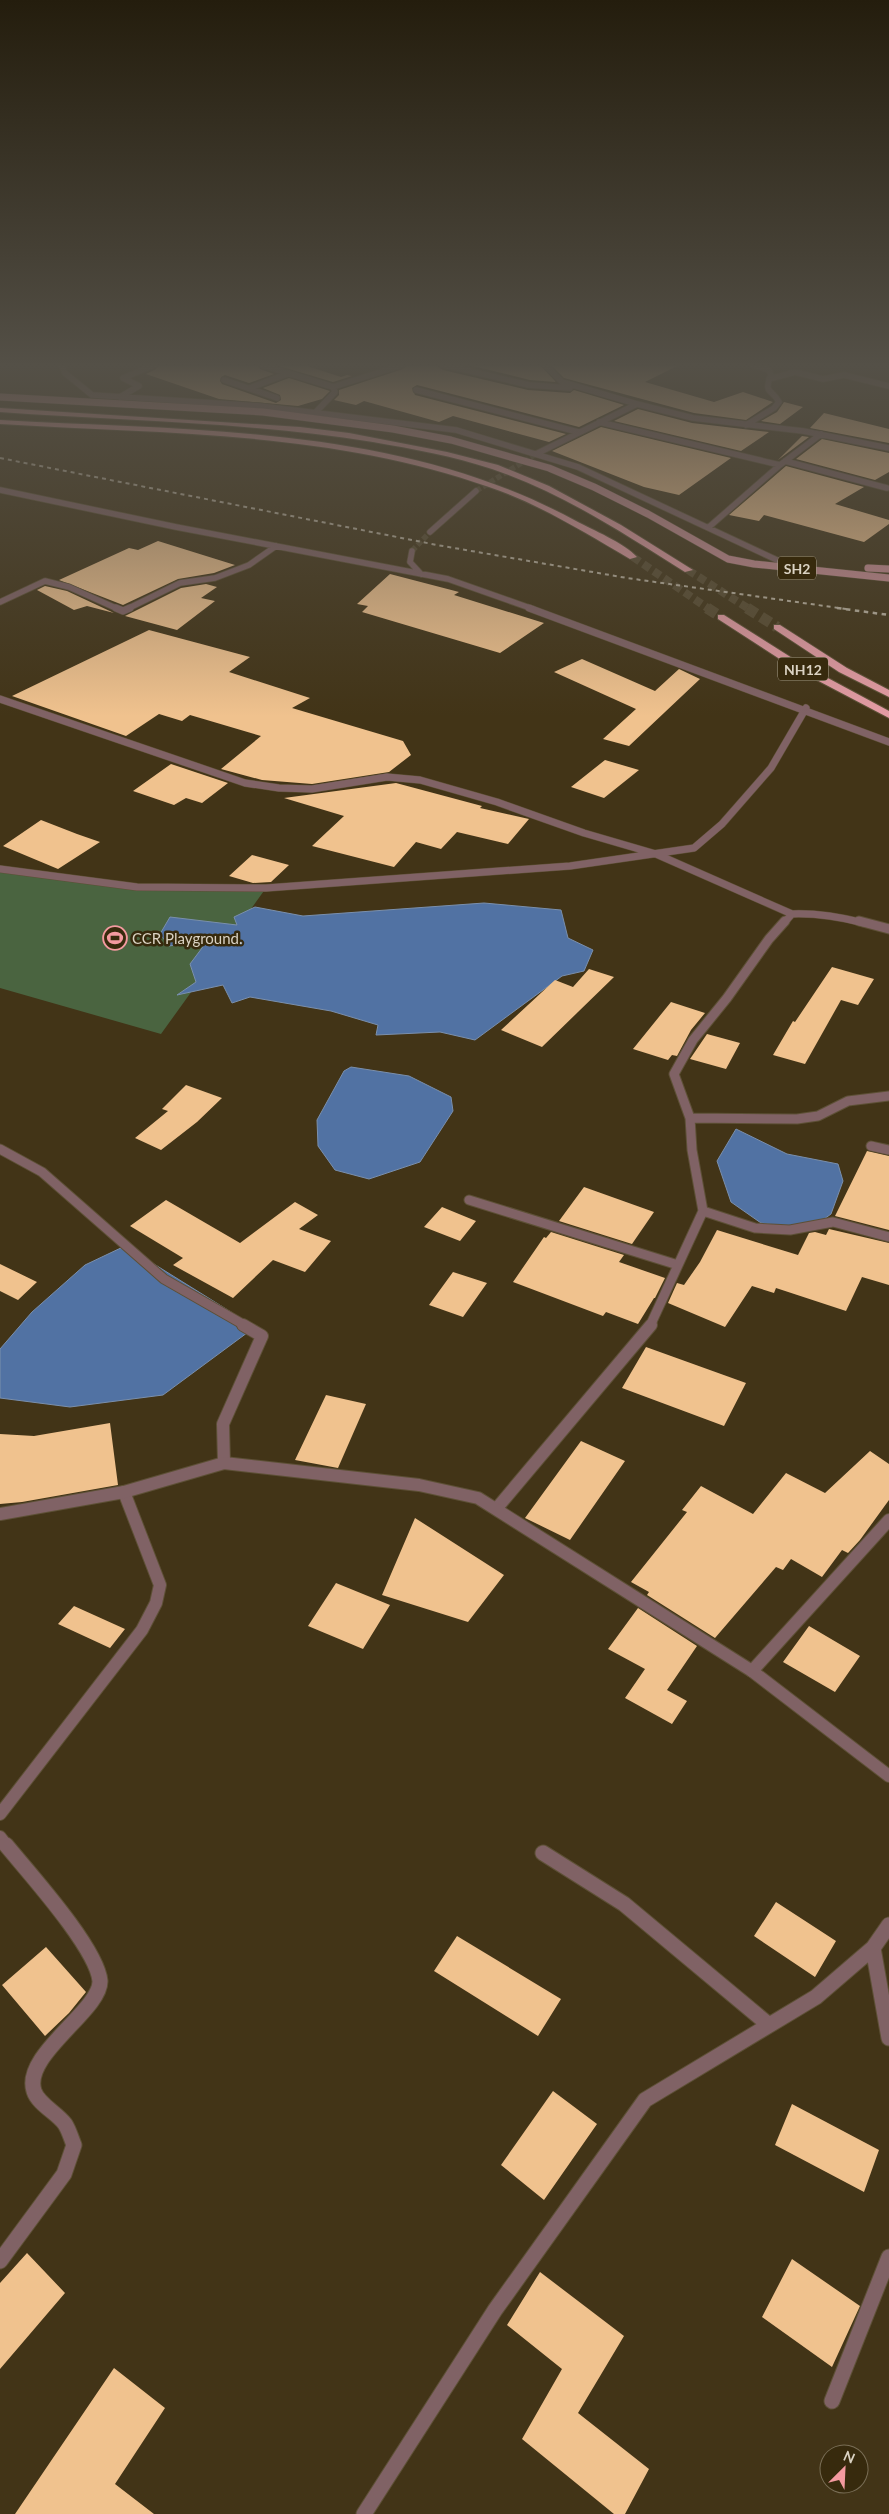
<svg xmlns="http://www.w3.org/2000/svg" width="889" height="2514" viewBox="0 0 889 2514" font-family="Lato,sans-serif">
  <rect width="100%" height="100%" fill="#423417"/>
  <path fill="#4a6440" d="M0,869l137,18 129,1 -105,146 -161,-46z"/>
  <path fill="#5172a3" stroke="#7a8fac" d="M484,903l77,7 7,28 25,12 -9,21 -22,5 -87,64 -35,-8 -64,3 2,-10 -47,-14 -81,-14 -18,6 -9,-18 -46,10 19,-13 -6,-18 18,-24 -39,6 -9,-12 10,-17 67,8 -3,-8 21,-10 48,9z
    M351,1067l58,9 42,21 2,14 -33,51 -51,17 -34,-9 -17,-24 -1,-26 27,-49z
    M736,1129l51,25 51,10 5,17 -12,33 -22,16 -48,-7 -30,-21 -14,-41z
    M125,1246l130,81 -92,68 -93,12 -70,-9v-49l32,-37 53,-47z"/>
  <path fill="#f0c28e" d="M159,365h98l3,4 14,5 -25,9 -24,-8 -4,2 -1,4 2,3 54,19 5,-3 -1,-5 -17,-7 26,-10 41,13 -8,8 -24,7 -79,-7 -73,-25 10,-5z
    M276,365h28l37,12 6,-2 5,1 -19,6z
    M469,365h71l16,17 -26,-2z
    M551,365h128l-34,17 69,20 29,-10 30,10 -27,18 -52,-7 -130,-35z
    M407,366l28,-1 8,5 85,20 42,3 4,-3 50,15 -45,22 -162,-42 -5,3 3,7 151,39 -17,8 -96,-26 -14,6 -75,-21 -8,4 -22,-5 5,-5v-5l64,-21z
    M784,402l19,5 -23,17 -19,-3 16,-9z
    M638,409l54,14 77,9 -28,19 -127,-30z
    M824,413l65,16v14l-79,-15z
    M601,427l130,31 -52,37 -35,-8 -92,-36z
    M802,436l7,1 -31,23z
    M822,439l67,14v19l-14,8 -79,-21z
    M786,466l78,21 -29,17 54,16v4l-25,18 -100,-27 -5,6 -30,-6z
    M158,541l77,24 -21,8 -36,6 -55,26 -64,-25 70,-32 9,2z
    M390,574l69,18 -5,3 90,28 -44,30 -138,-41 6,-6 -11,-2z
    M206,584l11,3 -16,11 14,3 -38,29 -52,-14 56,-28z
    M45,586l22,5 47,22 -27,-7 -13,4 -37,-20z
    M149,630l101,27 -21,15 81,26 -18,10 111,33 8,14 -22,17 -77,12 -50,-4 -41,-11 40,-33 -71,-21 -8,6 -23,-7 -33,22 -114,-40z
    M582,659l73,32 24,-22 21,10 -71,67 -26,-7 33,-30 -82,-37z
    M605,760l34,10 -35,28 -33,-11z
    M171,764l57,19 -26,20 -16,-5 -12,7 -41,-14z
    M396,783l86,23 -2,2 49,11 -21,25 -51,-12 -16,17 -25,-7 -22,25 -82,-21 32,-30 -60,-18z
    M41,820l36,14 23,8 -42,27 -55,-23z
    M252,855l37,10 -18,17 -18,1 -24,-7z
    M832,967l42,12 -16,26 -17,-5 -36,64 -32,-9 20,-34 2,1z
    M589,969l25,8 -72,70 -41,-17 54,-50 18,7z
    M671,1002l34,11 -14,17 -14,26 -5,-1 -4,5 -35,-11z
    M707,1034l33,9 -14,26 -36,-10z
    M186,1085l36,13 -25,24 -36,28 -26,-12 33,-27 -6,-2z
    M867,1151l22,5v74l-54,-14z
    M584,1187l70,25 -22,32 -73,-23z
    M166,1200l74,43 55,-41 23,13 -19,14 32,12 -26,31 -32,-12 -40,38 -60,-33 10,-7 -53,-32z
    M442,1207l34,14 -16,20 -36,-14z
    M829,1229l60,14v42l-27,-8 -16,34 -70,-23 -2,5 -22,-7 -27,41 -57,-24 9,-20 7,2 16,-23 17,-32 81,25 11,-22 6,-1 11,3z
    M551,1232l73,23 -5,7 46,16 -10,20h-1l-16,26 -32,-12 -3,4 -90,-34 31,-45 2,1z
    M0,1264l37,18 -19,18 -18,-9z
    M453,1272l34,11 -24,34 -34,-12z
    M646,1347l100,36 -22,43 -102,-38z
    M326,1395l40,9 -28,64 -43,-8z
    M110,1423l8,62 -96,17 -22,2v-70l34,2z
    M581,1441l44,20 -55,79 -45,-22z
    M870,1451l19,13v36l-29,40 -12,13 -6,-3 -20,27 -31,-18 -8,11 -7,-3 -61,71 -68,-43 2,-3 -18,-10 56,-70 -5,-2 19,-24 52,28 33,-41 39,20z
    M415,1518l89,57 -36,47 -86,-27z
    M336,1583l54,22 -27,44 -55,-23z
    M74,1606l51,23 -15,19 -52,-24z
    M638,1608l59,38 -30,44 20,11 -15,23 -47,-26 20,-29 -37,-20z
    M809,1626l51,30 -25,36 -52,-30z
    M776,1902l60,39 -21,36 -61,-41z
    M457,1936l104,63 -23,37 -104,-65z
    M46,1947l40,45 -17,21 -24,23 -43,-51z
    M553,2091l44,33 -53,76 -43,-35z
    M792,2104l87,46 -15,42 -89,-47z
    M27,2253l38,40 -65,76v-86z
    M792,2259l68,47 -28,61 -70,-50z
    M540,2272l84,64 -46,77 71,56 -24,45h-11l-92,-75 40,-70 -55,-44z
    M114,2368l51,40 -50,76 39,30h-139z"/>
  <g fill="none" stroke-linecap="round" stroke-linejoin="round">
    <path stroke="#594c31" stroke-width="5.5" stroke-dasharray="5.5 2.5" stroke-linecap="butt" d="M476,491l60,-37
      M412,551l18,-19"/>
    <path stroke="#594c31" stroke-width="8" stroke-dasharray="8 4.5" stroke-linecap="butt" d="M633,557l76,52
      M688,570l61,39"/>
    <path stroke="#594c31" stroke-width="11" stroke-dasharray="11 5.5" stroke-linecap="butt" d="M707,608l14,9
      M747,608l30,19"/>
    <g stroke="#5d5036" stroke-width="7">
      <path id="minor-far4" d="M61,365l4,8 27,22 168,11 196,24 122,37 201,94
        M262,365l71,22 2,5 -19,20
        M444,365l85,20 41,3
        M769,379l26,-7 28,7 21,-4 45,11
        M224,380l53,18
        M333,387l69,-22
        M250,388l39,-15
        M416,390l162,42
        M120,397l19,-11 -16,-8 31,-13
        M637,404l56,14 110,13 86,17
        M599,422l181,43
        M746,425l28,-17 5,-6c-7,-14 -16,-7 -8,-27l-2,-5 -16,-5
        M536,454l101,-50 -75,-22 -17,-17
        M785,461l102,27
        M0,490l176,37 272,52 85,30
        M709,527l71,-62 41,-31
        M430,532l46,-41
        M412,551l-2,11 11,12
        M0,602l45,-21 24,6 49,22
        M127,609l53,-26 35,-5 34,-13 27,-19"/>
    </g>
    <g stroke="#5d5036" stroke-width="8">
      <path id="minor-far3" d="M116,608l7,3 7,-3
        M529,608l360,134
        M0,699l245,84 34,5 33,1 75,-12 33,3 77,22 87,31 72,21 136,60
        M0,869l137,18 129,1 304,-22 124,-18 28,-24 49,-56 35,-60
        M784,923l8,-9c25,-1 48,3 72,9"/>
    </g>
    <g stroke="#5d5036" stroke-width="11">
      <path id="minor-far2" d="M859,921l30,8
        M690,1118l107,1 21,-3 30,-15 41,-5
        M871,1146l18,4
        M0,1149l42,23 122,107 82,47
        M469,1200l209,65
        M703,1211l52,17 35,2 43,-8 56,15
        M650,1326l53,-115 -11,-61 -2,-32 -16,-44 19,-34 34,-42 42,-59 16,-18"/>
    </g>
    <g stroke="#5d5036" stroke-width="14">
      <path id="minor-far1" d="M224,1463l-1,-39 39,-88 -19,-11
        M497,1508l154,-183
        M752,1671l137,-151
        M0,1814l142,-184 14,-27 4,-18 -36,-93
        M0,1837l7,9"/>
    </g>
    <g stroke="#5d5036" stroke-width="17">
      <path id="minor" d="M543,1853l81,51 145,121
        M873,1948l16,90
        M0,2261l64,-87 10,-29c-3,-7 -5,-15 -9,-21 -8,-11 -27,-20 -31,-33 -12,-36 67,-81 66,-110 -3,-33 -71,-108 -94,-136
        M832,2401l57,-144
        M364,2514l131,-204 150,-210 171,-103 57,-49 16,-23"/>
    </g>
    <g stroke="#5d5036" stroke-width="14">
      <path id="tertiary" d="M0,1514l124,-22 100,-29 195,22 59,13 274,173 137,105"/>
    </g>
    <g stroke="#5d5036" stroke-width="8">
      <path id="primary" d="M0,397l263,15 130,17 58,11 98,28 45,19 54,27 80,45 26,5 135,14
        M868,568l21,1"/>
    </g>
    <g stroke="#5d5036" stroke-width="2">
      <path id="motorway" d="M0,408l300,19 49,6 98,19 51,13 51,21 72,39 72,45 -8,2c-62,-39 -124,-80 -193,-103 -39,-13 -79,-20 -119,-27 -123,-20 -249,-21 -373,-30z
        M0,420c194,11 400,5 576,101 17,9 48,22 61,36l-7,2c-46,-27 -91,-55 -141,-72 -157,-56 -325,-53 -489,-63z
        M718,615h6l76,48 89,48v7l-97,-51 -74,-48z
        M774,625h6l67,43 42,22v7l-50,-25 -65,-43z"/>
    </g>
    <use href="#minor-far4" stroke="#806265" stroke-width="5.5"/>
    <use href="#minor-far3" stroke="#806265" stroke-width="7"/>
    <use href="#minor-far2" stroke="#806265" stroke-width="9"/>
    <use href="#minor-far1" stroke="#806265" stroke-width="12"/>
    <use href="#minor" stroke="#806265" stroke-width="15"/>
    <use href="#tertiary" stroke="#806265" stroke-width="12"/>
    <use href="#primary" stroke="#c88c93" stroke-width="7"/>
    <use href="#motorway" fill="#e49ca4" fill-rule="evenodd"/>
    <path stroke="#bcb3a1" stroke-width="2" stroke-dasharray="4 4" stroke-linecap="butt" d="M0,458l437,87 190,33 219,31"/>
    <path stroke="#bcb3a1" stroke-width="2.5" stroke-dasharray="4.5 4.5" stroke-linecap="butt" d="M837,608l52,7"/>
  </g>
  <linearGradient id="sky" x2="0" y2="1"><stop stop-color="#241d0d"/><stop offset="0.51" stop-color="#545047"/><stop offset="1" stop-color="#545047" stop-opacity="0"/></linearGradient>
  <rect width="889" height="716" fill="url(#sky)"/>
  <defs>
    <g id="stadium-ring" transform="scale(1.25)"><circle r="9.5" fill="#372a0d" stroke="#f49aa0" stroke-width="1.5"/><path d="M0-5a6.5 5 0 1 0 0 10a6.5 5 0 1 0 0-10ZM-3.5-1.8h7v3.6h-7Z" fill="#f49aa0"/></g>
  </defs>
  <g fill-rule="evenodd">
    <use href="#stadium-ring" x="115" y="938"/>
  </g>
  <g text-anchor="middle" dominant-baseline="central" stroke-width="5" stroke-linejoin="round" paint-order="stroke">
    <g fill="#372a0d" stroke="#a9a08c" stroke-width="1">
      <rect x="778" y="556.5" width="38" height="23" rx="4"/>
      <rect x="778" y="657.5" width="50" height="23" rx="4"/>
    </g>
    <g font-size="14" font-weight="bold" fill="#dad2c2">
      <text x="797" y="568">SH2</text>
      <text x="803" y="669">NH12</text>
    </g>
    <g font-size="15" fill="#dad2c2" stroke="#372a0d" text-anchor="start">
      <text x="132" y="938">CCR Playground.</text>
    </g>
  </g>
  <g transform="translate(844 2469) rotate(24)"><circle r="24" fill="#372a0d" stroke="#786d55"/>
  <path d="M0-4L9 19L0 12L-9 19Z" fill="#f49aa0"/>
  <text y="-8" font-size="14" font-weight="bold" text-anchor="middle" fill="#dad2c2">N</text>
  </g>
</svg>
